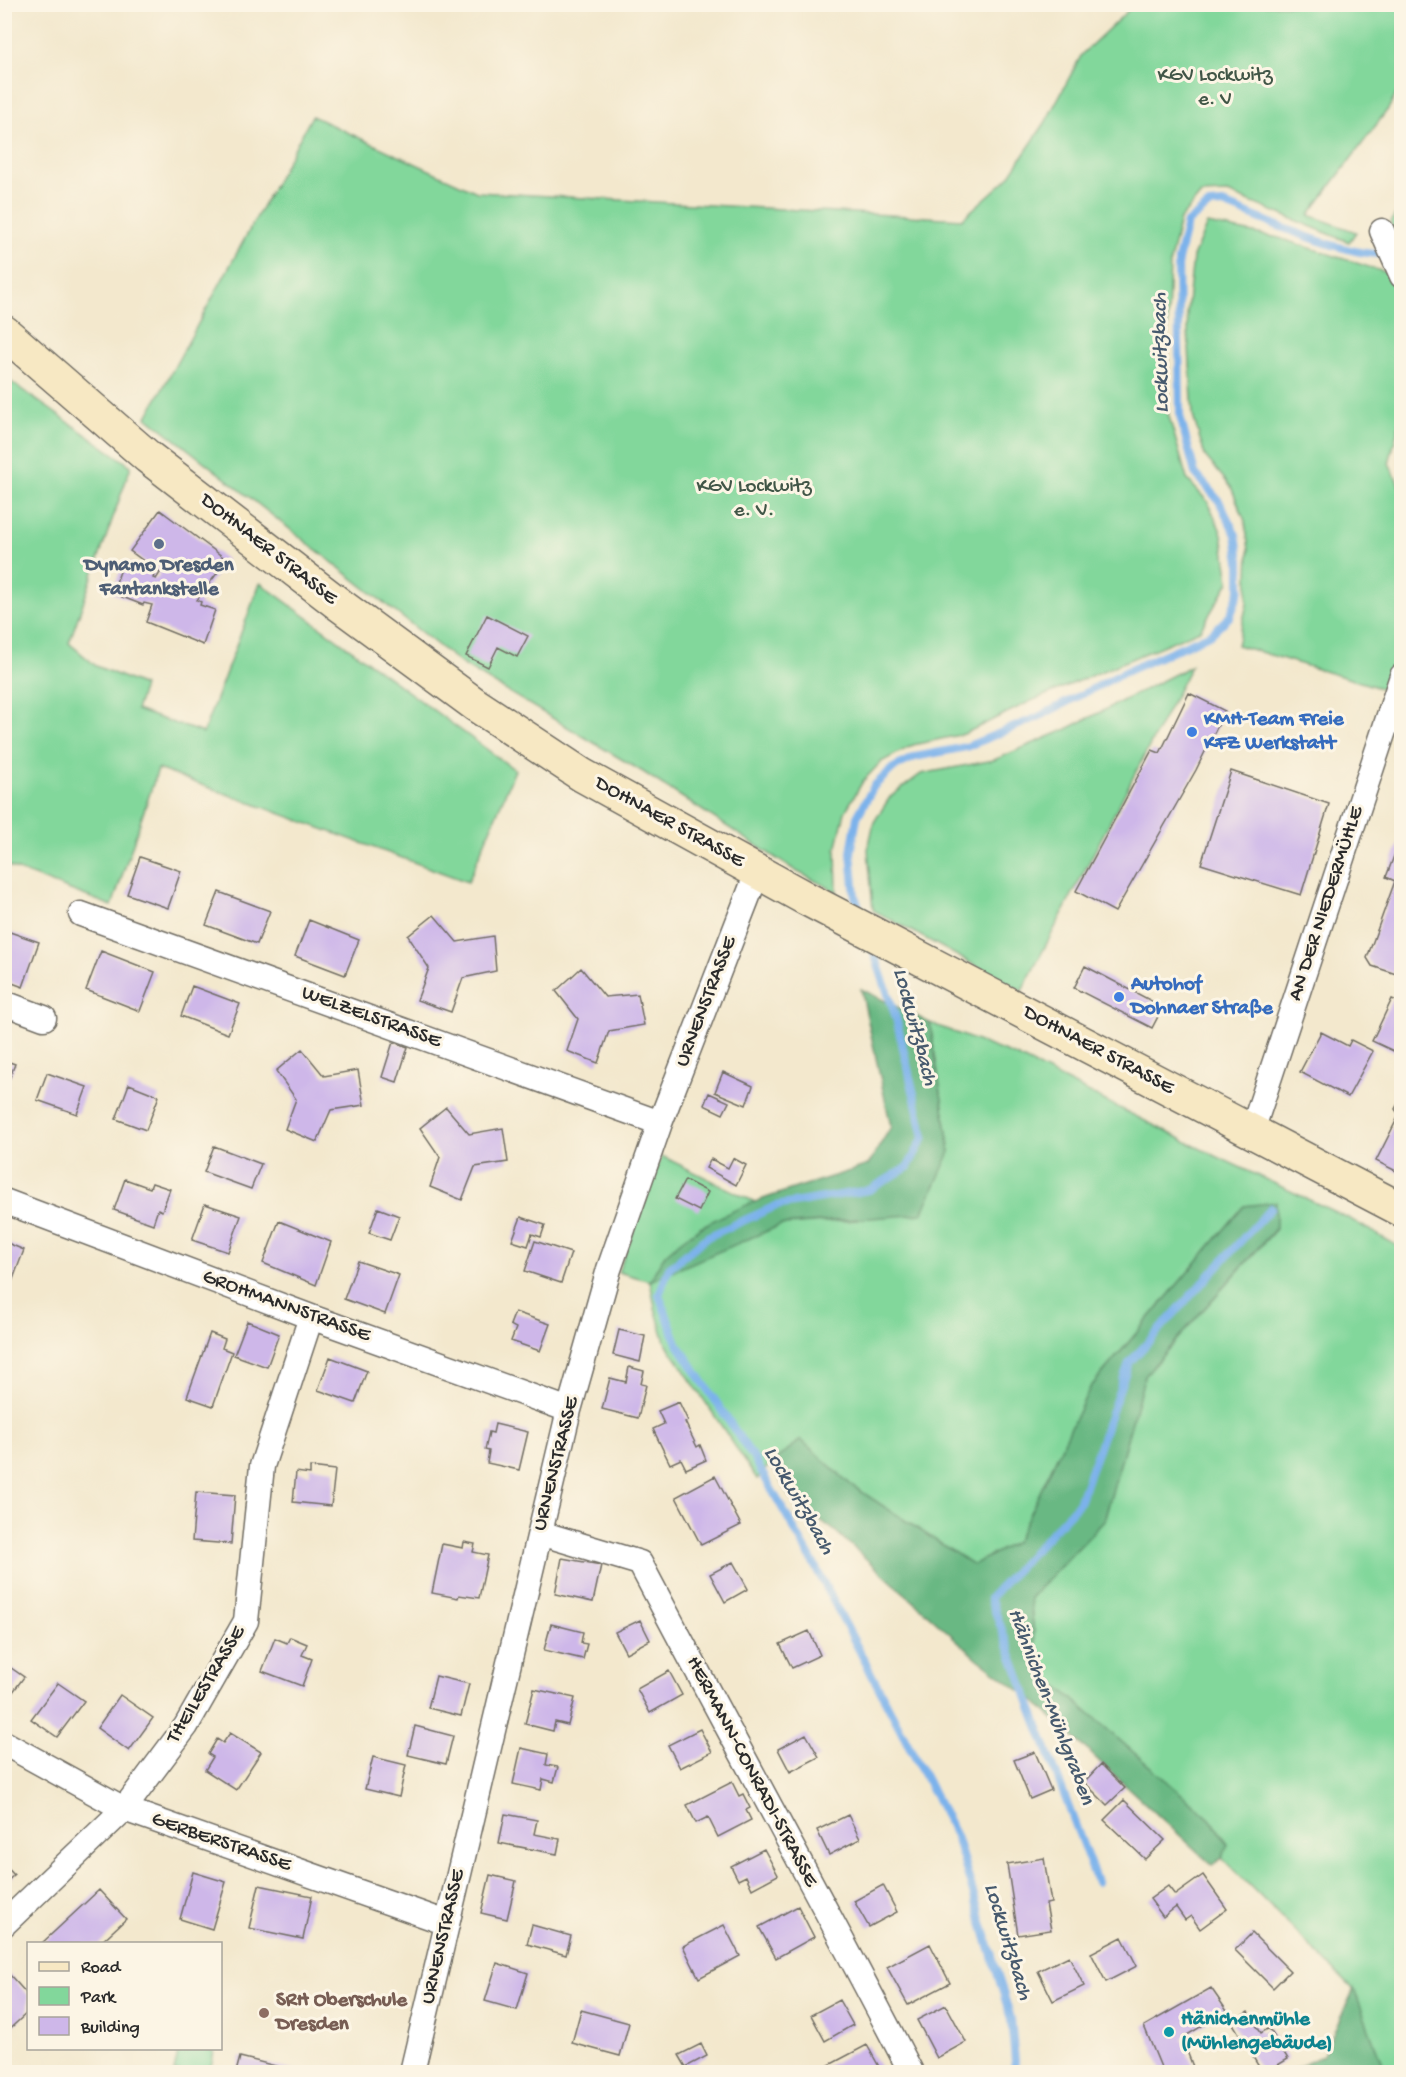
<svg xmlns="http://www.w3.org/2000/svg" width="1406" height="2077" viewBox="0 0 1406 2077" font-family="'Gochi Hand',sans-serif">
  <rect width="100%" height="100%" fill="#fcf5e5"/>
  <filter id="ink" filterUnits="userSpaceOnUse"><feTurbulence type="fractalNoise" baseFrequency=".0167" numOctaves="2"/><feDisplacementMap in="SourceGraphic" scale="12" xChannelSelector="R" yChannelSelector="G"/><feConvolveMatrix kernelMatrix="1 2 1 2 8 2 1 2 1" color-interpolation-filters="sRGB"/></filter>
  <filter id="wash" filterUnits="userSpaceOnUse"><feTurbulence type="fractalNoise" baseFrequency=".008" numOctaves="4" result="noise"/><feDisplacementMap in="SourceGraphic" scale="24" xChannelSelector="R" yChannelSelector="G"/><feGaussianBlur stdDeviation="1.35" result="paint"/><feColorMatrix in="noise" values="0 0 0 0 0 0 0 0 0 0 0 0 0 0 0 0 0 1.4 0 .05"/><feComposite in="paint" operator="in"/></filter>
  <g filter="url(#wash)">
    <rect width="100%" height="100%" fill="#f3e8cd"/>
    <path fill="#82d79b" stroke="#568163" stroke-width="1.5" d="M1134,5h267v81l-13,23 -79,106 47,17 -7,10 -121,-49 -27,1 -21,25 -10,42 -2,57v95l19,66 21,23 14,32 7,48 -29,48 -171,72 -65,32 -51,11 -32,17 -18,19 -18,31 -9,37 1,43 -41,-21 -153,-99 -180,-107 -316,-248 165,-301 165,76 485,27 46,-41 37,-55 37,-69z
      M1401,207v23l-6,5 -5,-13z
      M1207,224l72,14 115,37 7,17 1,121 -13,50 12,26 1,153 -15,48 -150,-45 10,-41 2,-54 -4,-29 -14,-34 -26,-31 -12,-40 -6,-103 6,-56z
      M4,377l127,89 -62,177 27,23 48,20 -8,24 67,23 57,-150 255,187 -47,112 -310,-113 -46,137 -107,-41z
      M1191,666l-169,325 -149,-81 -5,-61 6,-27 16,-25 31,-23 73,-14 73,-31z
      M930,1023l86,33 185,93 149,70 51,29v824h-16l-32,-83 -131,-131 6,-15 -18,-24 -172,-150 -8,-71 74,-77 41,-146 131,-146 -32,-23 -154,182 -74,154 -43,23 -122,-80 -50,-45 -30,23 -14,16 -92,-137 -10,-34 -5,-27 -32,-9 44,-116 93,46 -55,25 -35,28 -14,25 130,-55 78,-5 91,-68z
      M179,2048l23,1 12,2 -4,21h-36z"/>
    <path fill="#69b883" stroke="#4a7257" stroke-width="1.5" d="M861,989l69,34 20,129 -28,62 -141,11 -131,56c5,-9 10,-21 17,-28 51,-49 135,-65 201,-88l23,-38z
      M1276,1202v26l-131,147 -41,146 -74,77 8,71 172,150 18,25 -6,14 -10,7 -178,-164 -56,-42 -143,-128 -45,-34 -19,-34 30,-23 50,45 122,80 43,-23 74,-154 154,-182z
      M1354,1989l31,83h-96l34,-17z"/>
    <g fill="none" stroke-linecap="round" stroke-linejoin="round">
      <path stroke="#7cb2eb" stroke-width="8" d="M862,916l-7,-20 -4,-43 6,-36 17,-31 19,-18 22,-11 51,-10 72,-30 87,-45 86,-38 19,-18 10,-27v-28l-4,-26 -17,-34 -24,-28 -15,-57 -2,-156 9,-37 22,-18 14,-1c32,12 139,60 166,48
        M871,944l25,74 28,119 -16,30 -39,23 -93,16 -69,31 -38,31 -10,27 18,48 79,119 57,100 143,274 55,183 4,42 -2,11
        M1097,1882l-107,-284 89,-95 50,-140 142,-155"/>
    </g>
    <g id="blocks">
      <path fill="#ceb7e9" d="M160,510l67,50 -30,40 4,2 -1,3 15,5 -12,35 -57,-23 6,-17 -8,-2 -1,2 -31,-12 12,-32 31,11 -2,6 3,1 4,-6 -30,-22z
        M487,615l41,21 -11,21 -19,-10 -10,20 -22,-11z
        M1189,693l36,18 -29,59 -81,142 -39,-21 76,-141 8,3z
        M1231,771l98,33 -28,91 -100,-31z
        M1402,835v141l-30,-10 -5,-8 28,-77 -9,-4z
        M140,857l41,14 -13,37 -41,-14z
        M219,892l51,19 -13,33 -51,-19z
        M434,915l23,27 36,-6 3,35 -33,7 -12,34 -34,-12 12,-32 -21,-32z
        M309,920l50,20 -14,35 -50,-19z
        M4,930l35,12 -16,45 -19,-7z
        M101,951l54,21 -15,39 -54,-21z
        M1085,966l78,41 -11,21 -78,-40z
        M581,968l24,29 33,-3 6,31 -35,6 -11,32 -31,-12 11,-32 -22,-28z
        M192,986l48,18 -12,30 -47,-18z
        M1392,999l10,4v52l-30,-14z
        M1321,1032l27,14 3,-6 22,11 -25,46 -48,-25z
        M393,1042l15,5 -11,35 -15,-5z
        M302,1049l22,27 34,-6 6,35 -33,5 -14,32 -32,-13 11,-30 -20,-28z
        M4,1060l11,4 -10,26h-1z
        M723,1072l30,14 -7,19 -31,-13z
        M47,1073l40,14 -10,27 -40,-14z
        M129,1084l30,12 -13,34 -30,-11z
        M709,1093l20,9 -6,12 -19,-9z
        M1402,1096v78l-26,-13 23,-46 -4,-6z
        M446,1107l23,27 34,-6 5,34 -33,5 -13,33 -32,-13 10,-30 -20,-29z
        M214,1146l47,18 -10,25 -47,-17z
        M733,1158l13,7 -10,20 -30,-17 5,-9 17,9z
        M125,1179l25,9 2,-5 18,6 -8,22 -4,-2 -5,15 -39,-14z
        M685,1180l23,12 -9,19 -24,-12z
        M205,1204l36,12 -13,36 -36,-12z
        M378,1208l21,8 -9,24 -21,-7z
        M521,1217l24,8 -4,12 -9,-3 -4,12 -16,-5z
        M279,1221l52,21 -15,43 -53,-22z
        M535,1241l36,12 -10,30 -36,-12z
        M5,1242l19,8 -14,37 -5,-2z
        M358,1261l41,14 -14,39 -41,-15z
        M515,1312l35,12 -10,27 -29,-10 5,-13 -6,-3z
        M247,1321l32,13 -12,33 -33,-12z
        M619,1330l26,6 -5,26 -27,-7z
        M210,1333l15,6 -3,9 10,4 -19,54 -26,-9z
        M330,1357l37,14 -12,32 -37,-13z
        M629,1367l15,4 -3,13 5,1 -8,33 -36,-9 8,-31 16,4z
        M679,1402l9,19 -3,1 12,25 3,-2 6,15 -20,9 -5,-10 -11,5 -17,-35 11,-5 -6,-13z
        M495,1424l33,8 -9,38 -32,-7 2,-12 -4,-1 4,-18 4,1z
        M310,1467l25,3 -4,36 -38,-4 3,-30 14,2z
        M715,1476l26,49 -40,20 -25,-48z
        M196,1492l39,3 -4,49 -39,-3z
        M464,1542l11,2 -2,8 15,3 -9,43 -20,-3 -1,3 -26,-5 10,-49 21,4z
        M562,1558l39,7 -8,37 -38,-8z
        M733,1562l15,27 -23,13 -15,-28z
        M640,1620l10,20 -24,13 -11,-21z
        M551,1624l32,8 -2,11 6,1 -4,15 -39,-9z
        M809,1631l11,24 -28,13 -12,-24z
        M290,1637l17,7 -5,11 10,4 -10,27 -40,-15 13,-33 12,5z
        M4,1663l20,14 -20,27z
        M669,1671l13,24 -32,18 -13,-24z
        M436,1676l33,8 -8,32 -33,-8z
        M58,1683l26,18 -27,36 -26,-18z
        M534,1689l41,9 -7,27 -13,-3 -2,9 -28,-7z
        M120,1695l33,23 -24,33 -32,-23z
        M415,1726l38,10 -7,28 -38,-9z
        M700,1729l12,23 -32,16 -12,-23z
        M230,1733l31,19 -25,38 -31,-20 8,-13 -5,-3 9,-15 6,4z
        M806,1734l13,23 -29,15 -12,-23z
        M521,1748l27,6 -2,11 12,2 -4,15 -11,-3 -2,11 -28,-6z
        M1035,1752l16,38 -21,9 -16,-39z
        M373,1757l33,8 -7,32 -34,-8z
        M1101,1764l24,24 -18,17 -23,-23z
        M732,1782l7,14 4,-2 7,14 -4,2 5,10 -33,17 -10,-20 -12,6 -9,-18z
        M1124,1800l41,40 -20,19 -41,-39z
        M505,1814l32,6 -3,14 26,5 -3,15 -58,-11z
        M848,1815l12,24 -31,16 -12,-25z
        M764,1849l14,26 -26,14 -6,-13 -8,4 -7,-14z
        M1044,1858l7,45 -5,1 5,26 -33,5 -11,-71z
        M4,1864l10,11 -10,9z
        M193,1872l33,10 -14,47 -32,-10z
        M490,1875l26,6 -9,38 -26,-6z
        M1203,1875l24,34 -27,20 -9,-13 -6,4 -9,-13 -13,10 -13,-18 18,-13 7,9z
        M259,1885l53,11 -9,43 -54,-11z
        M883,1885l14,27 -28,15 -15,-26z
        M99,1890l27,29 -27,25h-58z
        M798,1906l16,31 -38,21 -17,-31z
        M532,1925l39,11 -5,19 -39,-11z
        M724,1925l16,31 -41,22 -16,-32z
        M1252,1933l38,38 -17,17 -38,-38z
        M1122,1937l15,29 -31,16 -15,-29z
        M930,1944l20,39 -42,22 -21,-38z
        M1069,1956l15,30 -31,15 -15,-30z
        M497,1963l31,10 -11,37 -32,-9z
        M9,1974l19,21v17l-24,22v-56z
        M1211,1988l16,23 -45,27 13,34h-32l-19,-46z
        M839,2000l14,25 -28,16 -14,-26z
        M946,2005l20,37 -29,16 -20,-38z
        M581,2010l48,13 -9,33 -48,-13z
        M1248,2012l13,21 8,-5 19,31 -22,13h-4l-30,-50z
        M701,2044l6,12 -21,11 -7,-12z
        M867,2045l15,27h-63l-1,-1z
        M240,2057l59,15h-63z"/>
    </g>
  </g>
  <g filter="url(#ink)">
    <use href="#blocks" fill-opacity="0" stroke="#716d64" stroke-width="1.5"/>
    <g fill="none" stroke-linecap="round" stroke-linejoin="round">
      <g stroke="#716d64" stroke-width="27">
        <path id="street" d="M1382,231l20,45
          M81,914l579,209
          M4,1003l40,15
          M1252,1131l150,-455
          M4,1201l307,116 258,93
          M540,1533l100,30c89,170 183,338 271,509
          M4,1743l120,66 323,114
          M4,1924l120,-115 62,-83 60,-105 16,-155 49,-149
          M412,2072l157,-662 40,-141 51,-146 97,-250"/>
      </g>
      <g stroke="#716d64" stroke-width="36">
        <path id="secondary" d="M4,332l144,125 192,148 136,100 106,70 223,123 597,312"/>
      </g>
      <use href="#street" stroke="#fff" stroke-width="24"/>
      <use href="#secondary" stroke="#f7e8c3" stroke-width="33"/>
    </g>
  </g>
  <circle fill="#5c6f8a" stroke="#fcf5e5" stroke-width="2" cx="159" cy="544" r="6"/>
  <g fill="#3f7fe0" stroke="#fcf5e5" stroke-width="2">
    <circle cx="1192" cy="732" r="6"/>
    <circle cx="1119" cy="997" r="6"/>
  </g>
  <circle fill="#8d6e63" stroke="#fcf5e5" stroke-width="2" cx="264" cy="2013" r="6"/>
  <circle fill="#0f9aa8" stroke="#fcf5e5" stroke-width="2" cx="1169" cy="2032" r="6"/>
  <g text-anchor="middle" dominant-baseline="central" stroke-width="6" stroke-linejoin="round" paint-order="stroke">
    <g font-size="21" fill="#415647" stroke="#fcf5e5">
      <text x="1215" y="76">KGV Lockwitz<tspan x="1215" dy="24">e. V</tspan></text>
      <text x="754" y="487">KGV Lockwitz<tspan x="754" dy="24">e. V.</tspan></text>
    </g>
    <g font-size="21" fill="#2b2b2b" stroke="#fcf5e5">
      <text transform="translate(268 550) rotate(38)">DOHNAER STRASSE</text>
      <text transform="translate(669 823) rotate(29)">DOHNAER STRASSE</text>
      <text transform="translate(1327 904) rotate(-72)">AN DER NIEDERMÜHLE</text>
      <text transform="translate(707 1002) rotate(-69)">URNENSTRASSE</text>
      <text transform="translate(371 1018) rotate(20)">WELZELSTRASSE</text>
      <text transform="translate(1098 1051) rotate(28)">DOHNAER STRASSE</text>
      <text transform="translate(286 1307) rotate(20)">GROHMANNSTRASSE</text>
      <text transform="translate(557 1464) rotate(-76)">URNENSTRASSE</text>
      <text transform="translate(207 1685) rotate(-59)">THEILESTRASSE</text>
      <text transform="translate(751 1772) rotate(62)">HERMANN-CONRADI-STRASSE</text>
      <text transform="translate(221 1843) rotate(19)">GERBERSTRASSE</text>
      <text transform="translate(444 1937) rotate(-77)">URNENSTRASSE</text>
    </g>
    <g font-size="21" font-weight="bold" fill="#4e5e75" stroke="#fcf5e5">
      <text x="159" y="566">Dynamo Dresden<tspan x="159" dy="24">Fantankstelle</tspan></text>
    </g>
    <g font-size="21" font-weight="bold" fill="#366cbe" stroke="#fcf5e5" text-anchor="start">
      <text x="1204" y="720">KMH-Team Freie<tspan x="1204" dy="24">KFZ Werkstatt</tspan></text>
      <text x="1131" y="985">Autohof<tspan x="1131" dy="24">Dohnaer Straße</tspan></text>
    </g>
    <g font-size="21" font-weight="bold" fill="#785e54" stroke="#fcf5e5" text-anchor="start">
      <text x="276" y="2001">SRH Oberschule<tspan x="276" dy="24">Dresden</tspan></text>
    </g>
    <g font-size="21" font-weight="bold" fill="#0d838f" stroke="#fcf5e5" text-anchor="start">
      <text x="1181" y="2020">Hänichenmühle<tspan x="1181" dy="24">(Mühlengebäude)</tspan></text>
    </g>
    <g font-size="22" font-style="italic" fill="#475a6e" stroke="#fcf5e5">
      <text transform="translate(1162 353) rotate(-91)">Lockwitzbach</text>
      <text transform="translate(914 1027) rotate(75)">Lockwitzbach</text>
      <text transform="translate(798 1501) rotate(60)">Lockwitzbach</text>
      <text transform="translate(1050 1707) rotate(69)">Hähnichen-Mühlgraben</text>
      <text transform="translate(1007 1942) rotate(73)">Lockwitzbach</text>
    </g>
  </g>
  <rect width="1406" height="2077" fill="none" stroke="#fcf5e5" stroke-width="24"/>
  <rect x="27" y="1942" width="195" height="108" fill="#fcf5e5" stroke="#a8a49b" stroke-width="1.5"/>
  <rect x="39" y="1962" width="30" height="9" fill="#f7e8c3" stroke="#a8a49b" stroke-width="1.5"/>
  <text x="81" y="1972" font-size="18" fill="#2b2b2b">Road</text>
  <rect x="39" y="1987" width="30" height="18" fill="#82d79b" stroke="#a8a49b" stroke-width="1.5"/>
  <text x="81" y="2002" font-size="18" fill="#2b2b2b">Park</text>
  <rect x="39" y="2017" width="30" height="18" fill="#ceb7e9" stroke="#a8a49b" stroke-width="1.5"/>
  <text x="81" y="2032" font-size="18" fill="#2b2b2b">Building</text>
</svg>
